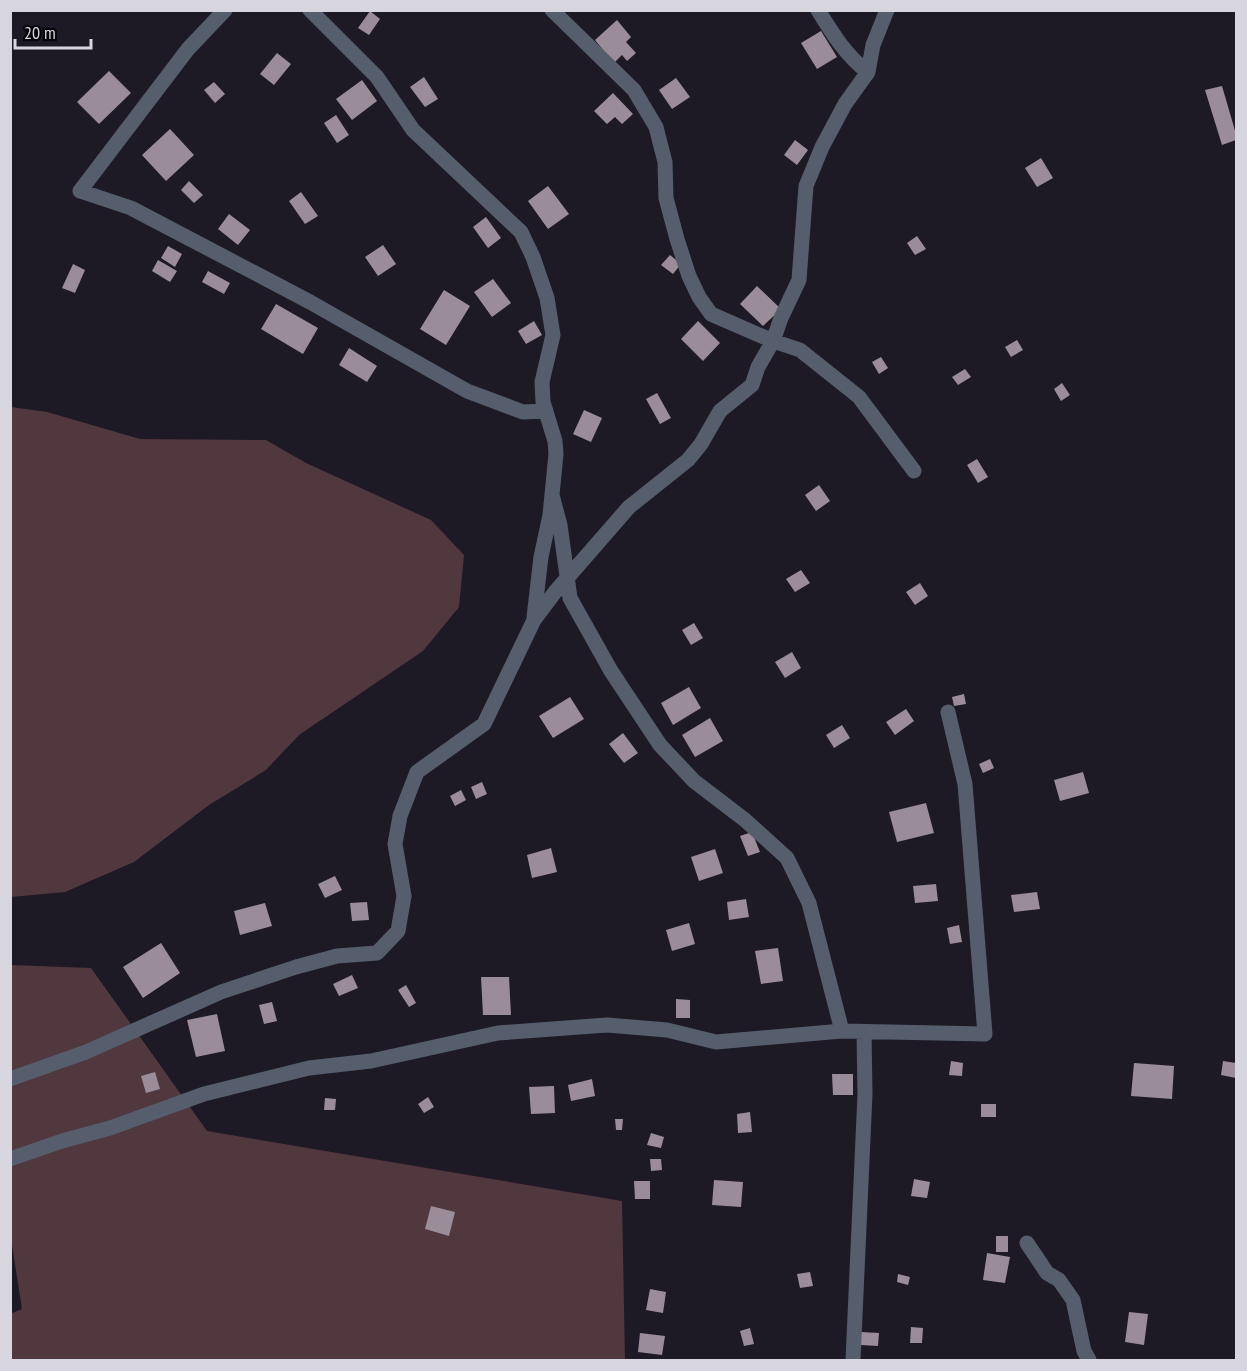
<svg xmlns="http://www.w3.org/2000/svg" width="1247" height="1371" viewBox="0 0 1247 1371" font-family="'PT Sans Narrow',sans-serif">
  <rect width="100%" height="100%" fill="#1d1a26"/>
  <path fill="#51373e" d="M11,407l36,5 93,27 126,1 40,23 125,57 33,35 -5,52 -36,44 -124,84 -33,35 -57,35 -75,57 -69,30 -54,5z
    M11,965l80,3 116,163 415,70 3,159h-614l-1,-46 12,-5 -12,-77z"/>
  <path fill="#9a8d99" d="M370,11l10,8 -11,16 -11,-7z
    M617,20l14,17 -5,5 10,11 -9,8 -5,-6 -8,8 -19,-23z
    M821,31l16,26 -20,12 -16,-26z
    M277,53l14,11 -17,21 -14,-11z
    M109,71l22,22 -32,31 -22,-22z
    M424,77l14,22 -13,8 -15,-20z
    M676,78l14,19 -18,12 -13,-19z
    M362,80l15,21 -25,19 -16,-21z
    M214,82l11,12 -10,9 -11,-13z
    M1222,86l14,48v6l-14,5 -17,-55z
    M613,93l20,21 -11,10 -7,-7 -8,7 -13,-13z
    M336,115l13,20 -12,8 -13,-20z
    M170,129l24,26 -28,26 -24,-26z
    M795,140l13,10 -11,15 -13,-10z
    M1041,158l12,20 -16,9 -12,-19z
    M189,181l14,14 -9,8 -13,-13z
    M548,186l21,28 -21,15 -20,-28z
    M301,192l17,24 -13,8 -16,-23z
    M229,214l21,16 -12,15 -20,-16z
    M486,217l15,21 -13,10 -15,-21z
    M917,236l9,13 -11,6 -8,-12z
    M383,245l13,19 -18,12 -13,-19z
    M168,246l14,8 -7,13 -14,-9z
    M670,255l11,9 -8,10 -12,-9z
    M158,260l19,11 -7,11 -18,-11z
    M73,264l12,6 -10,23 -13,-5z
    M208,271l22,12 -6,11 -22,-12z
    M493,279l18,24 -19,14 -18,-25z
    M757,286l24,23 -18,17 -23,-22z
    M444,290l26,16 -24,39 -26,-16z
    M276,304l42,24 -15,26 -42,-25z
    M534,321l8,14 -16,9 -8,-13z
    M698,321l22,22 -17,18 -22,-22z
    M1017,340l6,10 -12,7 -6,-10z
    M349,348l28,18 -10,16 -28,-17z
    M881,357l7,11 -9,6 -7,-12z
    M965,369l6,8 -13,8 -6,-8z
    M1062,383l8,12 -9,6 -7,-12z
    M657,393l14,25 -11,6 -14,-25z
    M584,410l18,8 -11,24 -18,-8z
    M977,459l11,18 -10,6 -11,-18z
    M819,485l11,16 -14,10 -11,-16z
    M801,570l9,13 -15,9 -9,-13z
    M920,583l8,13 -13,9 -9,-13z
    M694,623l9,15 -12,7 -9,-15z
    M792,652l9,16 -16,10 -10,-16z
    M689,687l12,21 -28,17 -12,-22z
    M964,694l2,10 -12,2 -2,-9z
    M570,697l14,22 -31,19 -14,-22z
    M906,709l8,12 -19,14 -9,-13z
    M710,718l13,23 -28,16 -13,-22z
    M842,725l8,13 -16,10 -8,-13z
    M623,733l15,20 -14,10 -15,-19z
    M990,759l4,9 -11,5 -4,-9z
    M1083,772l6,21 -29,8 -6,-21z
    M482,782l5,12 -11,5 -5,-12z
    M461,790l5,10 -11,6 -5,-10z
    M926,803l8,30 -37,9 -8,-30z
    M752,832l8,20 -12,4 -8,-20z
    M551,848l6,24 -25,6 -5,-23z
    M715,849l8,24 -24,8 -8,-24z
    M335,876l7,14 -17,8 -7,-14z
    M936,884l2,17 -23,2 -2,-17z
    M1037,892l3,17 -26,3 -3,-17z
    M746,899l3,18 -20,3 -2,-18z
    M367,902l2,18 -17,1 -2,-18z
    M265,903l7,23 -32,9 -6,-24z
    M689,923l6,21 -23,7 -6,-21z
    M959,925l3,17 -12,2 -3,-16z
    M161,943l19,30 -37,25 -20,-31z
    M778,948l5,33 -22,3 -6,-33z
    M352,975l6,13 -19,8 -6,-12z
    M481,977h28l2,38h-28z
    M406,985l10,18 -7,4 -11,-17z
    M676,999l14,1v18h-14z
    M272,1002l5,19 -13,3 -5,-19z
    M217,1014l8,37 -29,6 -9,-37z
    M951,1061l12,2 -1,13 -13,-1z
    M1223,1061l13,2v15l-15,-3z
    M1134,1063l40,3 -2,33 -41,-3z
    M155,1072l5,17 -14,4 -5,-17z
    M832,1074h21v21h-20z
    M592,1079l3,17 -24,5 -3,-16z
    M554,1086l1,27 -24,1 -2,-27z
    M428,1097l6,10 -10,6 -6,-9z
    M325,1098l11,1 -1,11h-11z
    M981,1104h15v13h-15z
    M750,1112l2,20 -14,1 -1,-19z
    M615,1119h8l-1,11h-6z
    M651,1133l13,4 -3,11 -14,-3z
    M650,1159h11l1,11 -11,1z
    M914,1179l16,3 -3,16 -16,-2z
    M714,1180l29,2 -2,25 -29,-2z
    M634,1181h16v18h-15z
    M431,1206l24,6 -6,24 -24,-7z
    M996,1236h12v16h-12z
    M987,1253l23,4 -5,26 -22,-3z
    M810,1272l3,14 -13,2 -3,-14z
    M898,1274l12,3 -2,8 -11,-3z
    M650,1289l16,3 -3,21 -17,-3z
    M1129,1312l19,2 -4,31 -19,-3z
    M911,1327l12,1 -1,15h-12z
    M750,1328l4,16 -10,2 -4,-15z
    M861,1332l18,1 -1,13 -17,-1z
    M640,1333l25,3 -3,19 -24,-3z"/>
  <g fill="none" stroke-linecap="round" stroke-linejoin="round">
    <path stroke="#565e6e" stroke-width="15" d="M225,10l-37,39 -108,142 51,17 179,94 157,89 56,21 23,-1
      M310,10l67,67 36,53 108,102 12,25 14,41 6,37 -11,47 1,20 12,39 1,13 -6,61 -9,42 -7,60
      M552,10l82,80 22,37 9,35 1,36 11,41 12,37 10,21 12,17 62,27 27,9 59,47 55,74
      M818,10c14,23 29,47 50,62
      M842,1031l143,3 -20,-250 -17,-72
      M10,1079l76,-27 135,-60 75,-25 41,-11 40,-3 21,-22 6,-35 -9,-52 5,-28 17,-44 67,-48 50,-104 21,-28 74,-85 59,-47 13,-16 19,-33 32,-26 6,-18 15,-26 8,-23 18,-38 7,-94 16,-39 23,-43 23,-32 5,-27 14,-35
      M10,1159l52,-18 48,-13 94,-34 105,-26 62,-7 127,-28 109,-8 60,5 49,12 126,-11 -33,-128 -22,-45 -42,-38 -51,-39 -34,-36 -49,-74 -41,-73 -10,-73 -8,-30
      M1027,1243l20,30 12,7 14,20 11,51 5,9
      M853,1360l12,-266 -1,-62"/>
  </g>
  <rect width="1247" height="1371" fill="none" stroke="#d7d5dd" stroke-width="24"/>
  <path d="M15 39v9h76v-9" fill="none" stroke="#d7d5dd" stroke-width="3"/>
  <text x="24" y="39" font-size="18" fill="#d7d5dd" stroke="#07060a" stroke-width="4.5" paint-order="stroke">20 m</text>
</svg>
